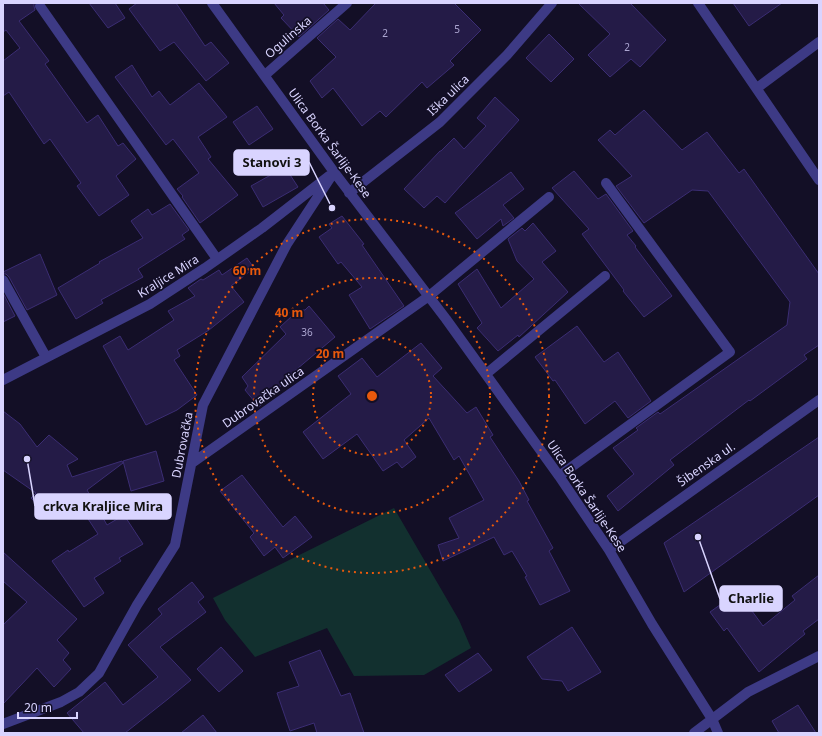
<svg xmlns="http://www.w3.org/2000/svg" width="822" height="736" viewBox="0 0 822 736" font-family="'Noto Sans',sans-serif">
  <rect width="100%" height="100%" fill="#130f26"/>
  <path fill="#12302f" d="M394,508l65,112 12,28 -47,27 -70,1 -27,-48 -72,29 -30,-37 -12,-22z"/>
  <path fill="#241b47" stroke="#3b2d73" d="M3,3h31v3l1,4 -16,11 30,40 -4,3 42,59 11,-8 20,31 5,-3 13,16 -20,17 13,19 -30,21 -22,-30 4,-3 -31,-44 -6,5 -35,-52 -6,4v-35l17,-13 -14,-18 -3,2z
    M89,3h26l10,15 -17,10z
    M137,3h39l29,43 6,-4 18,21 -23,18 -32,-39 -14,9 -31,-42z
    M274,3h49l6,7 -30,27 -18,-19 3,-3z
    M376,3h78l27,27 -31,31 4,4 -27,23 -5,-6 -36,35 -6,-6 -18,15 -29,-38 -11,10 -12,-17 26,-24 -19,-19 21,-19 12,11z
    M578,3h52l36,37 -26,27 -9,-8 -21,18 -22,-22 22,-21z
    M733,3h49l-33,23z
    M549,34l25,25 -23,23 -25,-24z
    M132,65l20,32 7,-6 11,14 29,-22 28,34 -29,20 13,20 -3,2 30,36 -38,28 -18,-26 1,-1 -6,-7 22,-16 -26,-34 -7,6 -51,-68z
    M495,97l24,23 -74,83 -8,-7 -13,12 -20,-19 36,-38h1l13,-13 10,11 22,-23 -9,-8z
    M257,106l16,23 -24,16 -16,-23z
    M644,110l38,40 25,-18 32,41 5,-4 75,105v71l-15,10 3,4 -57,42 -1,-1 -79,60 4,5 -56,46 -11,-15 27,-22 -21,-26 25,-18 -2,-2 22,-16 2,2 127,-89 3,-23 -82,-111 -16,-1 -48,33 -28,-37 16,-10 -34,-36 12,-10 5,5z
    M285,167l13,20 -35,20 -12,-21z
    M574,171l24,28 8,-5 27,37 -6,4 9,11 -1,1 37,49 -28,21 -21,-26 1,-1 -42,-56 7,-5 -37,-41z
    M511,172l13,17 -21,16 11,13 -11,8 -2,-7 -24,20 -22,-26z
    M170,204l19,26 -7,5 3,4 -47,30 5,8 -42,23 2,3 -27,16 -18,-31 42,-25 -1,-1 44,-24 -12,-17 17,-12 4,6z
    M342,216l22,28 -2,1 42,61 -34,23 -21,-34 13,-8 -21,-25 -3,2 -19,-27 13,-9 -3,-4z
    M533,223l23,28 -14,11 26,30 -49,45 -1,-2 -20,16 -21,-23 5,-5 -24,-39 19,-15 24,39 33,-29 -17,-18 -9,-22 14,-11 3,3z
    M40,254l17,41 -30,15 -18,-33 -3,-3h-3v-2z
    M247,258l7,10 -23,18 13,16 -35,28 -32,20 3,6 -6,4 23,35 -20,15 -31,15 -43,-79 17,-10 8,14 46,-30 -6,-9 27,-15 -7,-8 13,-9 2,1 16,-10 3,5z
    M3,293l12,23 -12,6z
    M309,306l26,31 -44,37 1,1 -33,32 -14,-17 3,-4 -6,-9 44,-43 -6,-7 12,-11 3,-6h10z
    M577,326l27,36 14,-10 33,49 -23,17 -13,-17 -30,23 -30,-44 -2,1 -18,-24z
    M421,343l21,25 -9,8 34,37 9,-6 17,28 -3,2 29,44 10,19 -2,1 26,47 -4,3 21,40 -30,14 -15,-28 2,-1 -15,-25 -8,4 -10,-18 -51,24 -5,-16 21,-7 -10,-20 35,-18 -25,-44 -5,4 -25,-42 -25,22 12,17 -14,11 -5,-6 -14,9 -26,-37 -34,25 -20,-27 48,-38 -13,-18 24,-18 15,19z
    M3,411l17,13 17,23 12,-12 29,24 -11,6 5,12 50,-16 1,2 -36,27 20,35 17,-10 19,29 -24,14 2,3 -27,17 10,15 -20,14 -32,-46 16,-11 1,2 29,-18 -23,-35 -25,19 -19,-20 5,-5 -33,-23z
    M819,437v58l-135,97 -20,-49z
    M156,451l8,30 -33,10 -8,-30z
    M242,475l41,52 12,-11 17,21 -29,21 -8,-11 -11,9 -14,-19 4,-4 -34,-42z
    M3,552l74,67 -20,21 12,13 -6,7 8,9 -17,18 -17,-19 -34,36v-79l24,-23 -24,-21z
    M819,575v44l-16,12 2,3 -46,38 -32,-44 -3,3 -14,-19 28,-20 25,34 32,-26 -3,-4z
    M192,582l12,15 -6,5 8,10 -46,35 31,33 -23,19 -43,34h-41l-17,-20 38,-31 18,23 35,-28 -30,-32 34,-31 -4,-5z
    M572,627l29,45 -33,19 -6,-10 -20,-2 -15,-22z
    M221,647l22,24 -24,21 -22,-23z
    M320,650l21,46 9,-3 14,40h-47l-3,-10 -24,8 -13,-38 22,-7 -10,-24z
    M478,653l14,17 -33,22 -14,-17z
    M798,705l18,28h-37l-7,-12z
    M203,715l14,18h-36z"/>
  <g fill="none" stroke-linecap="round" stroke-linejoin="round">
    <path stroke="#3d3a85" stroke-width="10" d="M212,3l122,169 112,147 113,157 50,74 43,74 60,95 6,14
      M698,3l121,177
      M40,6l177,253
      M265,75l82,-72
      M757,88l62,-46
      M349,193l91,-71 67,-67 45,-52
      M3,280l43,77
      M486,374l119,-98
      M3,380l147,-76 55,-36 57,-40 67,-52
      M192,463l237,-167 120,-99
      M559,476l171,-124 -124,-169
      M609,550l210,-150
      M3,724l58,-22 18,-10 20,-19 38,-68 38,-60 28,-140 84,-161 47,-72
      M694,733l54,-41 71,-36"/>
  </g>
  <g fill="none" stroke="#e8590c" stroke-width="2" stroke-dasharray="2 4">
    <circle cx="372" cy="396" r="59"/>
    <circle cx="372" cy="396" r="118"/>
    <circle cx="372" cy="396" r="177"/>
  </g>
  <g text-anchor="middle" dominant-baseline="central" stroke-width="3.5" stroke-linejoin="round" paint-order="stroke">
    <g font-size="10" fill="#aca6d1">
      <text x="457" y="29">5</text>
      <text x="385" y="33">2</text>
      <text x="627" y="47">2</text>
      <text x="307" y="332">36</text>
    </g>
    <g font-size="12" fill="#d9d4ff" stroke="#130f26">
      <text transform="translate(288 37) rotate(-41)">Ogulinska</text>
      <text transform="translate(448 95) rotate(-44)">Iška ulica</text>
      <text transform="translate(330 143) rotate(54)">Ulica Borka Šarlije-Kese</text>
      <text transform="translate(168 276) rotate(-32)">Kraljice Mira</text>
      <text transform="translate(263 397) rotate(-35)">Dubrovačka ulica</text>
      <text transform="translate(182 445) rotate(-79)">Dubrovačka</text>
      <text transform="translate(706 464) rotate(-35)">Šibenska ul.</text>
      <text transform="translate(587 496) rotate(56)">Ulica Borka Šarlije-Kese</text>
    </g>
  </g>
  <circle cx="372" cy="396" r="6" fill="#e8590c" stroke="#130f26" stroke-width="2"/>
  <g font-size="12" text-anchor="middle" font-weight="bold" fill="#e8590c" stroke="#130f26" stroke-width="3.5" stroke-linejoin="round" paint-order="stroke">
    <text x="247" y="275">60 m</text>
    <text x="289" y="317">40 m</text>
    <text x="330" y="358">20 m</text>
  </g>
  <path fill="none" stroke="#d9d4ff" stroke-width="1.5" d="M332 208L309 162M27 459L35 506M698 537L720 599"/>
  <g fill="#d9d4ff" stroke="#130f26" stroke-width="1.5">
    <circle cx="332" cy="208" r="4"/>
    <circle cx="27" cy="459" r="4"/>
    <circle cx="698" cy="537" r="4"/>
  </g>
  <g fill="#d9d4ff" stroke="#d9d4ff" stroke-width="1.5">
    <rect x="234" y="150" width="75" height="25" rx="4"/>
    <rect x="35" y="494" width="136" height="25" rx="4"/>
    <rect x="720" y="586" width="62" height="25" rx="4"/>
  </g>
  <g font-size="13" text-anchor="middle" font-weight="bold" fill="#111">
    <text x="272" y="167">Stanovi 3</text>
    <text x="103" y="511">crkva Kraljice Mira</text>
    <text x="751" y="603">Charlie</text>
  </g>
  <rect width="822" height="736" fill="none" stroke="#d9d4ff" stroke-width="8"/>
  <path d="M18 712v6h59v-6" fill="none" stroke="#d9d4ff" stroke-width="2"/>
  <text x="24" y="712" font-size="12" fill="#d9d4ff" stroke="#130f26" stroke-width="3" paint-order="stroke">20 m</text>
</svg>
